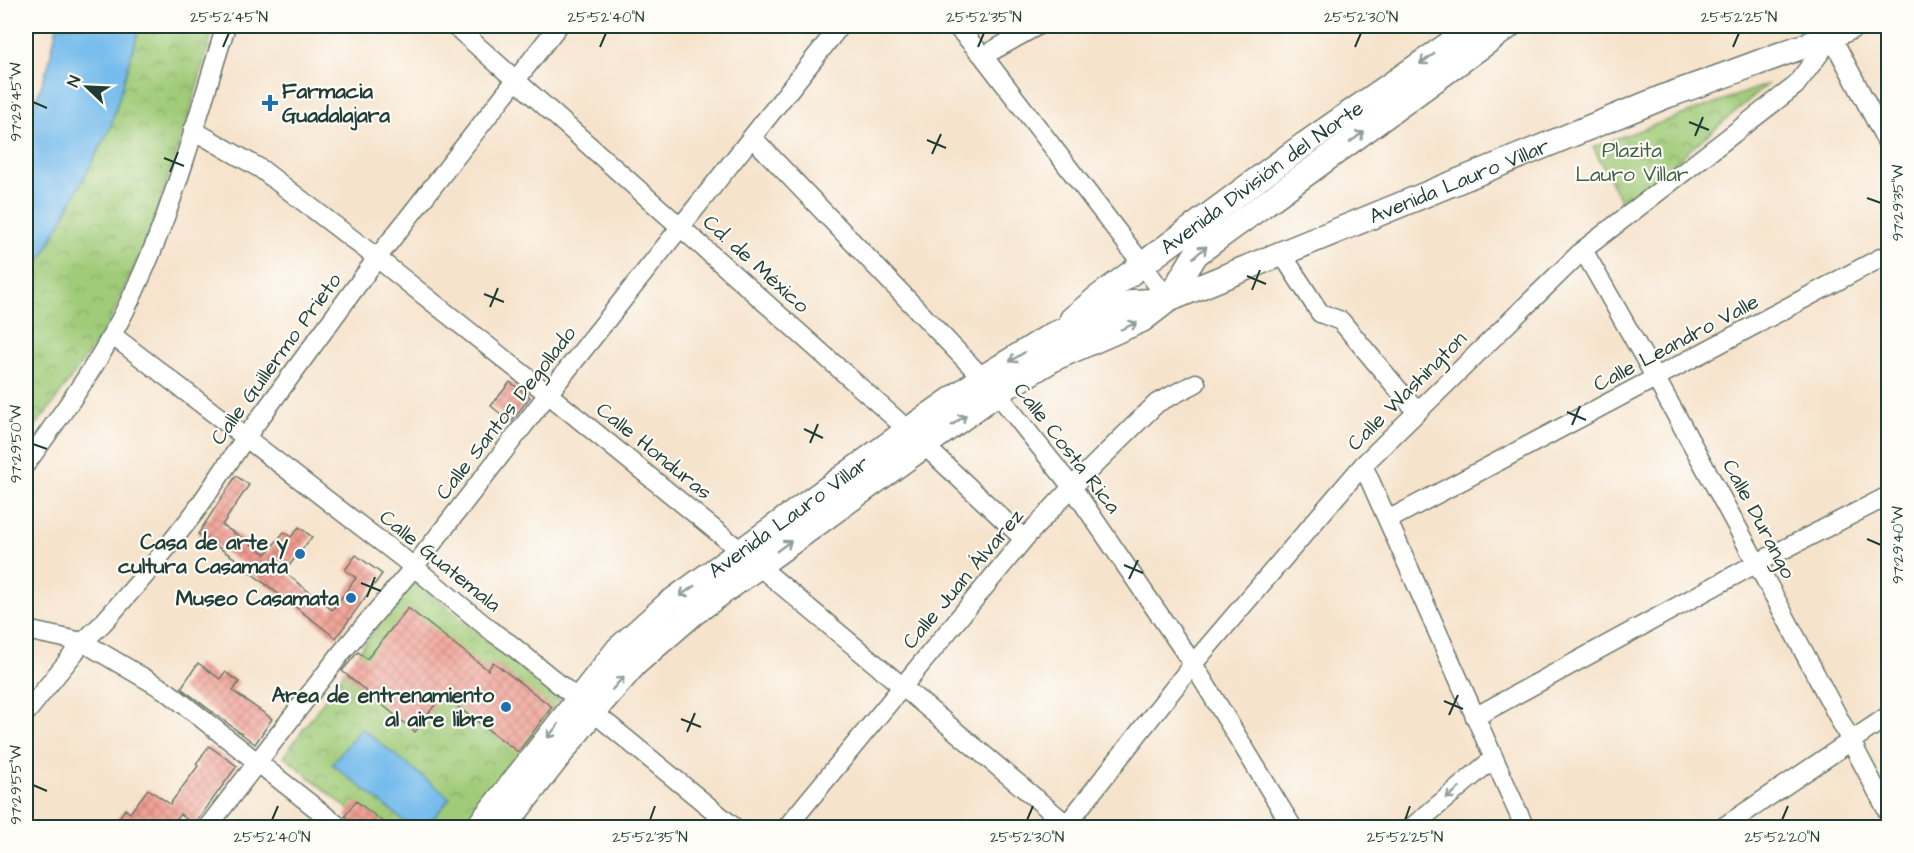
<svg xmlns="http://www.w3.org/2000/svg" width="1914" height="853" viewBox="0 0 1914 853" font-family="'Architects Daughter',sans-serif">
  <defs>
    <pattern id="park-crowns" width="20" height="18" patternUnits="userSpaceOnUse" patternTransform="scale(1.5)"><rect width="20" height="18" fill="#a0cb78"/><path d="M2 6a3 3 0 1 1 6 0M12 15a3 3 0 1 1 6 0" fill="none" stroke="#82a663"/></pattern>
    <pattern id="building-cross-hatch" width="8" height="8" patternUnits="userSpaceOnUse" patternTransform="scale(1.5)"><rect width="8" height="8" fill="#f19b90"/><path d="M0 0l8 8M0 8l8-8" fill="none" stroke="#c38076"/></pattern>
  </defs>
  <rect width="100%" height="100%" fill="#fdfcf7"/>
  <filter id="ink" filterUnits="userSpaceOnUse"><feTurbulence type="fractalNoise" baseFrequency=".0167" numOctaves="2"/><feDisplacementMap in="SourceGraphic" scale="12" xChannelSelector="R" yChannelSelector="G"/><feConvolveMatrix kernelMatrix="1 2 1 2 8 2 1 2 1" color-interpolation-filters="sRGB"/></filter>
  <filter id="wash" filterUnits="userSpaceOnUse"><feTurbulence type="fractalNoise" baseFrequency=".008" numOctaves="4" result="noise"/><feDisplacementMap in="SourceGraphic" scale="24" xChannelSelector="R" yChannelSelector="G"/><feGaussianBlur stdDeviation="1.35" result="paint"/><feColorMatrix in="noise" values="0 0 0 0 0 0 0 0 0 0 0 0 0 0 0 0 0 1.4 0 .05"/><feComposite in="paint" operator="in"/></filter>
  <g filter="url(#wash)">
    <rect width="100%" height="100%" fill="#f6e3cc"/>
    <path fill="url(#park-crowns)" stroke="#608456" stroke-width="1.5" d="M140,26h74l-24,85 -39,119 -44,97 -55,78 -26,32v-149l84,-160z
      M1768,84l-145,122 -30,-59z
      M412,578l153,127 -99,122h-96l-86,-71z"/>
    <path fill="#75bbec" stroke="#4a7c90" stroke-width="1.5" d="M57,26h83l-30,102 -84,160v-158l23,-67z
      M361,728l89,70 -24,29h-14l-80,-63z"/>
    <g id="blocks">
      <path fill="url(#building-cross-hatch)" d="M510,382l20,15 -19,25 -20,-16z
        M236,476l13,9 -27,40 44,29 18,-22 7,5 8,-10 13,10 -28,35 48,38 24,-32 -11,-8 11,-15 26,19 -46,64 -93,-71 2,-2 -47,-31z
        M408,608l80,62 5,-8 59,45 -34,45 -76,-57 -27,37 -73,-61 16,-19 9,7z
        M198,663l22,16 5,-7 14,10 -6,9 39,28 -17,25 -74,-56z
        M209,746l28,20 -43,59 -14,-11 -10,14h-58l13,-19 5,4 18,-24 22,15 28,-38 -2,-2z
        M356,801l35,27h-31l-15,-12z"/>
    </g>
  </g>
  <g filter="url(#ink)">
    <use href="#blocks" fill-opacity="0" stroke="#6a7769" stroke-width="1.5"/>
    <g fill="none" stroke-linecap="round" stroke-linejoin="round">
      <g stroke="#6a7769" stroke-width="21">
        <path id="minor" d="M455,26l453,404 116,109
          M956,26l27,30 160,209 25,35
          M1828,30l60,114
          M983,56l54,-30
          M193,130l68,39 116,89 171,136 194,158 329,276
          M752,137l245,256 75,94 121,177 100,164
          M1583,250c107,185 206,373 305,562
          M1282,254l38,59 21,8 76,91
          M112,335l302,232 80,66 16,11 225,184
          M26,464c30,-42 61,-84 86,-129 54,-96 81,-205 114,-309
          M1363,465l162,363
          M1388,520l500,-266
          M26,630l57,12 85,50 173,136
          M26,713l57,-71 19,-18 44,-50 49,-62 51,-75 131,-179 181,-232
          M1475,717l282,-154 131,-67
          M207,828l135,-176 72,-85 134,-173 292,-368
          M786,828l238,-289 48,-52 85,-84 39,-20
          M1064,828l129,-164 170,-199 220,-215 212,-164 37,-49
          M1411,828l83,-70
          M1722,828l166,-112"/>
      </g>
      <g stroke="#6a7769" stroke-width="27">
        <g id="major">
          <path d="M1168,300l28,-46 313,-228"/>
          <path id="s1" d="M1072,319l24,-20 209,-155 170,-118"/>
          <path id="s2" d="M477,828l141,-179 50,-45 240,-174 74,-52 70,-43 82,-33 34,-2"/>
          <path id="s3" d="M503,828l90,-116 42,-48 59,-51 303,-220 58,-35 87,-38 26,-20 498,-204c38,-13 75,-27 113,-41 27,-10 48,-15 73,-29"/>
        </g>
      </g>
      <use href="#minor" stroke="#fff" stroke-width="18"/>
      <use href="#major" stroke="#fff" stroke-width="24"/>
    </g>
    <defs><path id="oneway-shaft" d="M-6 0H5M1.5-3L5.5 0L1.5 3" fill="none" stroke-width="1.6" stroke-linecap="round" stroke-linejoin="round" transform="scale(1.5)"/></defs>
    <g stroke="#8f9e9a">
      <use href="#oneway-shaft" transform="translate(1427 59) rotate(145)"/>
      <use href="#oneway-shaft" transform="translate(1357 137) rotate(-36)"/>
      <use href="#oneway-shaft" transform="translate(1200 252) rotate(-41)"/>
      <use href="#oneway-shaft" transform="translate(1129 326) rotate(-23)"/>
      <use href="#oneway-shaft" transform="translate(1017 357) rotate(148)"/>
      <use href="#oneway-shaft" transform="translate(959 420) rotate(-36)"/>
      <use href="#oneway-shaft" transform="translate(784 546) rotate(-36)"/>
      <use href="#oneway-shaft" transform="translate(687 591) rotate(145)"/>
      <use href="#oneway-shaft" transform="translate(618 683) rotate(-49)"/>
      <use href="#oneway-shaft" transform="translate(553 731) rotate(128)"/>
      <use href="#oneway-shaft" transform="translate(1453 793) rotate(140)"/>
    </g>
  </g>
  <path fill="none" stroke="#1f3d34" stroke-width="2" d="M223,47l6,-14M600,47l6,-14M978,47l6,-14M1355,47l6,-14M1733,47l6,-14M33,102l14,6M1689,122l20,8M1695,136l8,-19M927,140l19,8M932,154l9,-20M164,158l20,8M170,172l8,-20M1867,198l14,5M1247,276l19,8M1252,290l8,-20M484,294l20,8M490,307l8,-19M1567,412l19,8M1572,425l8,-19M804,429l19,9M810,443l8,-19M33,444l14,5M1867,539l14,6M1124,565l19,8M1129,579l9,-19M361,583l20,8M367,597l8,-20M1444,701l19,8M1449,715l9,-20M681,719l20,8M687,732l8,-19M33,785l14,6M272,820l6,-14M650,820l5,-14M1027,820l6,-14M1405,820l5,-14M1782,820l6,-14"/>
  <g fill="#1f6fb2" stroke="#fdfcf7" stroke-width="2">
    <path d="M267 94h6v6h6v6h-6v6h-6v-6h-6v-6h6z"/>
    <circle cx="300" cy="554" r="6"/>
    <circle cx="351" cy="598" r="6"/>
    <circle cx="506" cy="707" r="6"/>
  </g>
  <g text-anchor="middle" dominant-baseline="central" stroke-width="4.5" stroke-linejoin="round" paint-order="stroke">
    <g font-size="21" font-weight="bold" fill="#1f3d34" stroke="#fdfcf7" text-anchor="end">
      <text x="282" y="91" text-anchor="start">Farmacia<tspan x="282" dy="24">Guadalajara</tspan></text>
      <text x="288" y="542">Casa de arte y<tspan x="288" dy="24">cultura Casamata</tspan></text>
      <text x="339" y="598">Museo Casamata</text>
      <text x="494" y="695">Area de entrenamiento<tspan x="494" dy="24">al aire libre</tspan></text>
    </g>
    <g font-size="21" fill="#3f6045" stroke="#fdfcf7">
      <text x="1632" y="150">Plazita<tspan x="1632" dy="24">Lauro Villar</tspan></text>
    </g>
    <g font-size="21" fill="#1f3d34" stroke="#fdfcf7">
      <text stroke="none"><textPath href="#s1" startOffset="237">Avenida División del Norte</textPath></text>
      <text stroke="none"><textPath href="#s3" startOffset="1173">Avenida Lauro Villar</textPath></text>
      <text transform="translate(756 264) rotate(42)">Cd. de México</text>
      <text transform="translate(1676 343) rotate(-28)">Calle Leandro Valle</text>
      <text transform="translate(276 359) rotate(-54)">Calle Guillermo Prieto</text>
      <text transform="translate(1407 391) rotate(-45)">Calle Washington</text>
      <text transform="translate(506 413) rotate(-52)">Calle Santos Degollado</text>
      <text transform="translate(1067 448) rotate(52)">Calle Costa Rica</text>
      <text transform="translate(654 451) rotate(39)">Calle Honduras</text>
      <text stroke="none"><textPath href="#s2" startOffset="444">Avenida Lauro Villar</textPath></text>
      <text transform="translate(1759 519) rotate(62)">Calle Durango</text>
      <text transform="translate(440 561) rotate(39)">Calle Guatemala</text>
      <text transform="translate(963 579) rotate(-50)">Calle Juan Álvarez</text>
    </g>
  </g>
  <rect width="1914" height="853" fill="none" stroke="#fdfcf7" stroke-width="66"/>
  <g transform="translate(87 87) rotate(293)" stroke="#fdfcf7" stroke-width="4.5" paint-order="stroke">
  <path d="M0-4.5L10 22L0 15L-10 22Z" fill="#1f3d34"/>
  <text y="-9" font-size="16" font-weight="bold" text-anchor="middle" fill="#1f3d34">N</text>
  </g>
  <rect x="33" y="33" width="1848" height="787" fill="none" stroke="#1f3d34" stroke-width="2"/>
  <g font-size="15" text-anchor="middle" fill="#1f3d34">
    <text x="229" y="22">25°52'45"N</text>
    <text x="606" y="22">25°52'40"N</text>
    <text x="984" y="22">25°52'35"N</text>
    <text x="1361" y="22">25°52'30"N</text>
    <text x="1739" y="22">25°52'25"N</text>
    <text transform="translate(16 102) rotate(-90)" y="5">97°29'45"W</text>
    <text transform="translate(1898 203) rotate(-90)" y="5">97°29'35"W</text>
    <text transform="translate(16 444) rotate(-90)" y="5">97°29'50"W</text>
    <text transform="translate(1898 545) rotate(-90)" y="5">97°29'40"W</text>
    <text transform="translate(16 785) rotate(-90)" y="5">97°29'55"W</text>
    <text x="272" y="842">25°52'40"N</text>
    <text x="650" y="842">25°52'35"N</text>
    <text x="1027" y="842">25°52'30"N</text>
    <text x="1405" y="842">25°52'25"N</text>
    <text x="1782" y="842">25°52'20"N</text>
  </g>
</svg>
